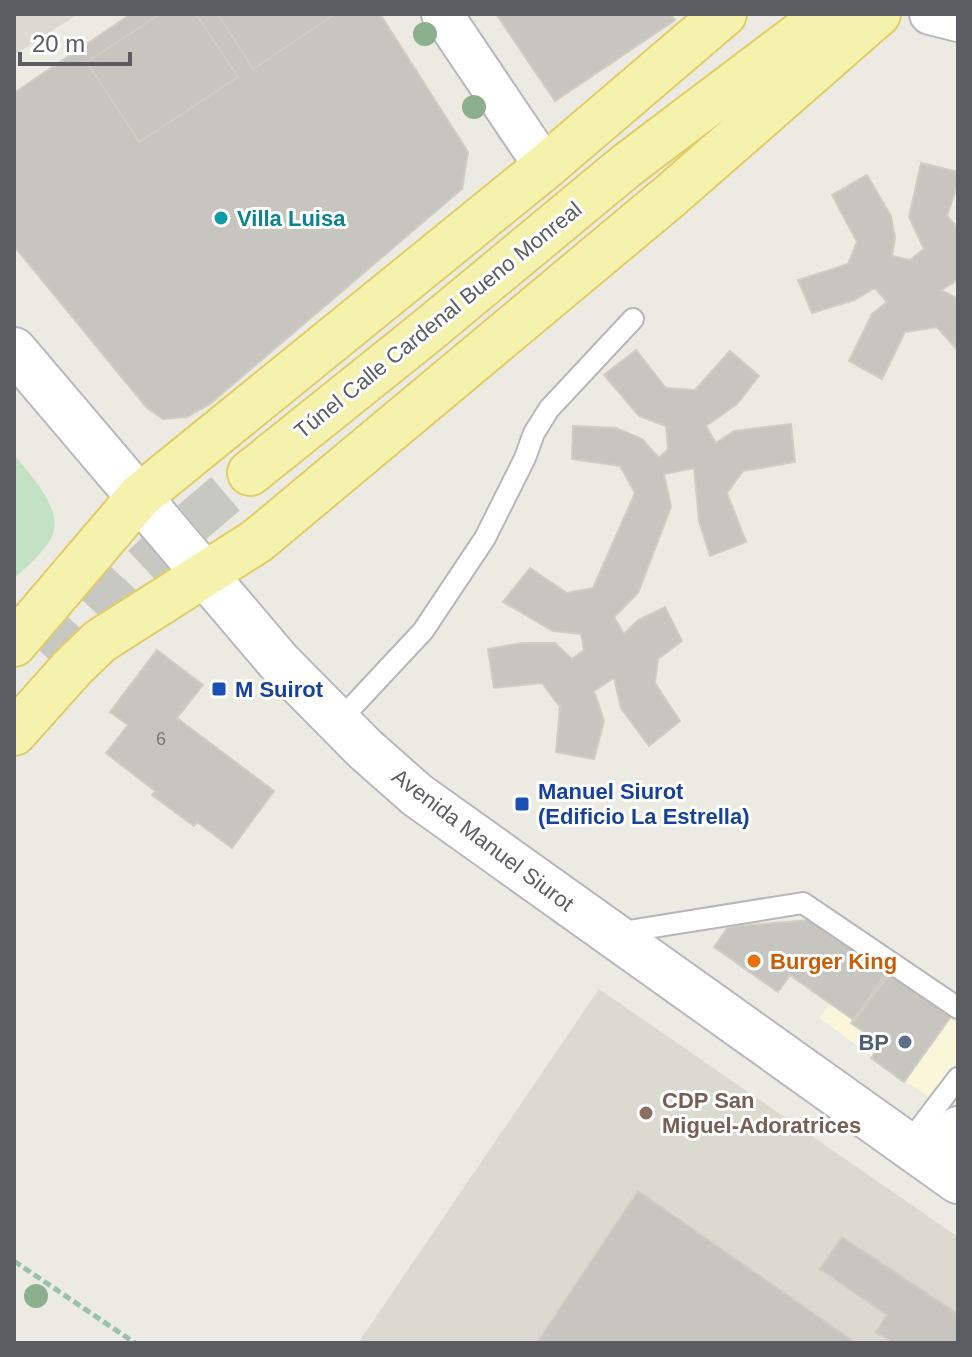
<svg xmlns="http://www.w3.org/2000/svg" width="972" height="1357" viewBox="0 0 972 1357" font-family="Arial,sans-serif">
  <rect width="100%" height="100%" fill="#ecebe3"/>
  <path fill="#f9f6da" d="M864,958l94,66v36l-27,39 -112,-81z"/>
  <path fill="#dbdad1" d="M14,14h64l-64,41z
    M599,989l359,248v106h-600z"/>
  <path fill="#c2e1c5" d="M14,454c16,22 55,59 35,88 -10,14 -24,26 -35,37z"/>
  <path fill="#c7c5c0" stroke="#d0cdc2" stroke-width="2" d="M131,14h249l88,138 -6,37 -252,215 -23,13 -24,2 -16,-11 -133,-162v-153z
    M160,14h36l42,63 -99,65 -52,-80z
    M218,14h117l-82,55z
    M496,14h174l5,6 -120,81z
    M921,163l37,9v11l-11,33 11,12v52l-17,10 17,9v52l-21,-24 -32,5 -23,47 -33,-18 23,-47 15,-12 -12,-14 -21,12 -42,13 -14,-33 50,-16 9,-22 -25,-47 35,-20 24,41 4,22 -3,18 18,4 14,-11 -15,-32z
    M636,350l30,38 29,2 35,-39 29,25 -22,28 -31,22 10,17 18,-12 57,-7 4,38 -52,9 -16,22 19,49 -36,14 -11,-35 -5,-53 -30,6 7,33 -33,86 -24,24 10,17 14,-14 27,-13 17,34 -24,18 -3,24 25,38 -31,25 -28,-38 -7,-30 -20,13 10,30 -10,38 -38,-7 4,-45 -18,-24 -48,5 -6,-39 34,-6h33l17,16 12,-9 -3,-16 -28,-3 -50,-29 27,-34 37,25 26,-5 42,-95 -15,-27 -48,-7 1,-33 43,2 26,11 17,19 9,-9 -2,-23 -27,-10 -35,-41z
    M157,650l46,35 -26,33 97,73 -42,57 -35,-26 -3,4 -42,-31 3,-4 -49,-38 22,-28 -18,-13z
    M810,920l78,55 -33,46 -65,-46 -12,17 -64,-45 14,-20z
    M889,970l63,45 -48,67 -33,-24 10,-14 -30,-21z
    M638,1191l218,152h-319z
    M842,1237l116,77v29h-64l-18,-11 11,-17 -67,-46z"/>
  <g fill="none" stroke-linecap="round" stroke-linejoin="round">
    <path stroke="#c8c8c3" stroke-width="44" stroke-dasharray="44 22" stroke-linecap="butt" d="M53,663l76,-83 47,-44 74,-63"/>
    <g stroke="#b5b7bb" stroke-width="24">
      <path id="service" d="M338,722l85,-91 62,-93 40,-80 9,-25 15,-24 84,-90
        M616,933l187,-30 155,105
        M907,1145l51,-67"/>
    </g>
    <g stroke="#b5b7bb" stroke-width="44">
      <path id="minor" d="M442,14l103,153
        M930,14l28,7
        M930,1161l28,-34"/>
    </g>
    <g stroke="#b6b8bd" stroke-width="48">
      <path id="secondary" d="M14,350l265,312 86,87 52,46 541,386"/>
    </g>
    <g stroke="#e1cc67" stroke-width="48">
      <path id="primary" d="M250,473l177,-142 199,-165 201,-152
        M14,644l126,-148 405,-329 179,-153
        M14,733l59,-66 27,-26 157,-100 413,-345 208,-182"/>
    </g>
    <path stroke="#9cc1aa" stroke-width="5" stroke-dasharray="8 4" stroke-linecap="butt" d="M14,1261l121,82"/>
    <use href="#service" stroke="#fff" stroke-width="20"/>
    <use href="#minor" stroke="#fff" stroke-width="40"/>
    <use href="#secondary" stroke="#fff" stroke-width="44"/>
    <use href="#primary" stroke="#f5f2ae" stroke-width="44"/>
  </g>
  <g fill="#8caf8e">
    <circle cx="425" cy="34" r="12"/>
    <circle cx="474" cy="107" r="12"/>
    <circle cx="36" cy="1296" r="12"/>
  </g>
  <circle fill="#0f9aa8" stroke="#fff" stroke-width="3" cx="221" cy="218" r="8"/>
  <g fill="#1a4fb4" stroke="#fff" stroke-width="3">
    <rect x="211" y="681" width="16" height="16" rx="4"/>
    <rect x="514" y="796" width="16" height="16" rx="4"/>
  </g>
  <circle fill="#e8710a" stroke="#fff" stroke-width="3" cx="754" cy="961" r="8"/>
  <circle fill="#5c6f8a" stroke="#fff" stroke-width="3" cx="905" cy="1042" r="8"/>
  <circle fill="#8d6e63" stroke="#fff" stroke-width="3" cx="646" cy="1113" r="8"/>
  <g text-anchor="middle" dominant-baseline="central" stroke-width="6" stroke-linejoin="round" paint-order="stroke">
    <g font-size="18" fill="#76777a">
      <text x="161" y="739">6</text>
    </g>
    <g font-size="22" font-weight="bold" fill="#0d838f" stroke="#fff" text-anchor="start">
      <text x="237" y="218">Villa Luisa</text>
    </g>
    <g font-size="22" fill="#5b5d62" stroke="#fff">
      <text transform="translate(438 320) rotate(-39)">Túnel Calle Cardenal Bueno Monreal</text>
      <text transform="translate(483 840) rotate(37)">Avenida Manuel Siurot</text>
    </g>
    <g font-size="22" font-weight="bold" fill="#164399" stroke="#fff" text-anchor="start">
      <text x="235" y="689">M Suirot</text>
      <text x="538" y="791">Manuel Siurot<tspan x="538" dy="25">(Edificio La Estrella)</tspan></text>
    </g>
    <g font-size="22" font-weight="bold" fill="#c56008" stroke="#fff" text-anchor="start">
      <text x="770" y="961">Burger King</text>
    </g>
    <g font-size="22" font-weight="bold" fill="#4e5e75" stroke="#fff" text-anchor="end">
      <text x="889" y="1042">BP</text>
    </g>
    <g font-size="22" font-weight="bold" fill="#785e54" stroke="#fff" text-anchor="start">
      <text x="662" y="1100">CDP San<tspan x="662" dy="25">Miguel-Adoratrices</tspan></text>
    </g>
  </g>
  <rect width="972" height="1357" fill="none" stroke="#5b5d62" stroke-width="32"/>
  <path d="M20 52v12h110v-12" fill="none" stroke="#5b5d62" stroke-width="4"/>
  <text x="32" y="52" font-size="24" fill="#5b5d62" stroke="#ffffff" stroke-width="6" paint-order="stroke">20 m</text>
</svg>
